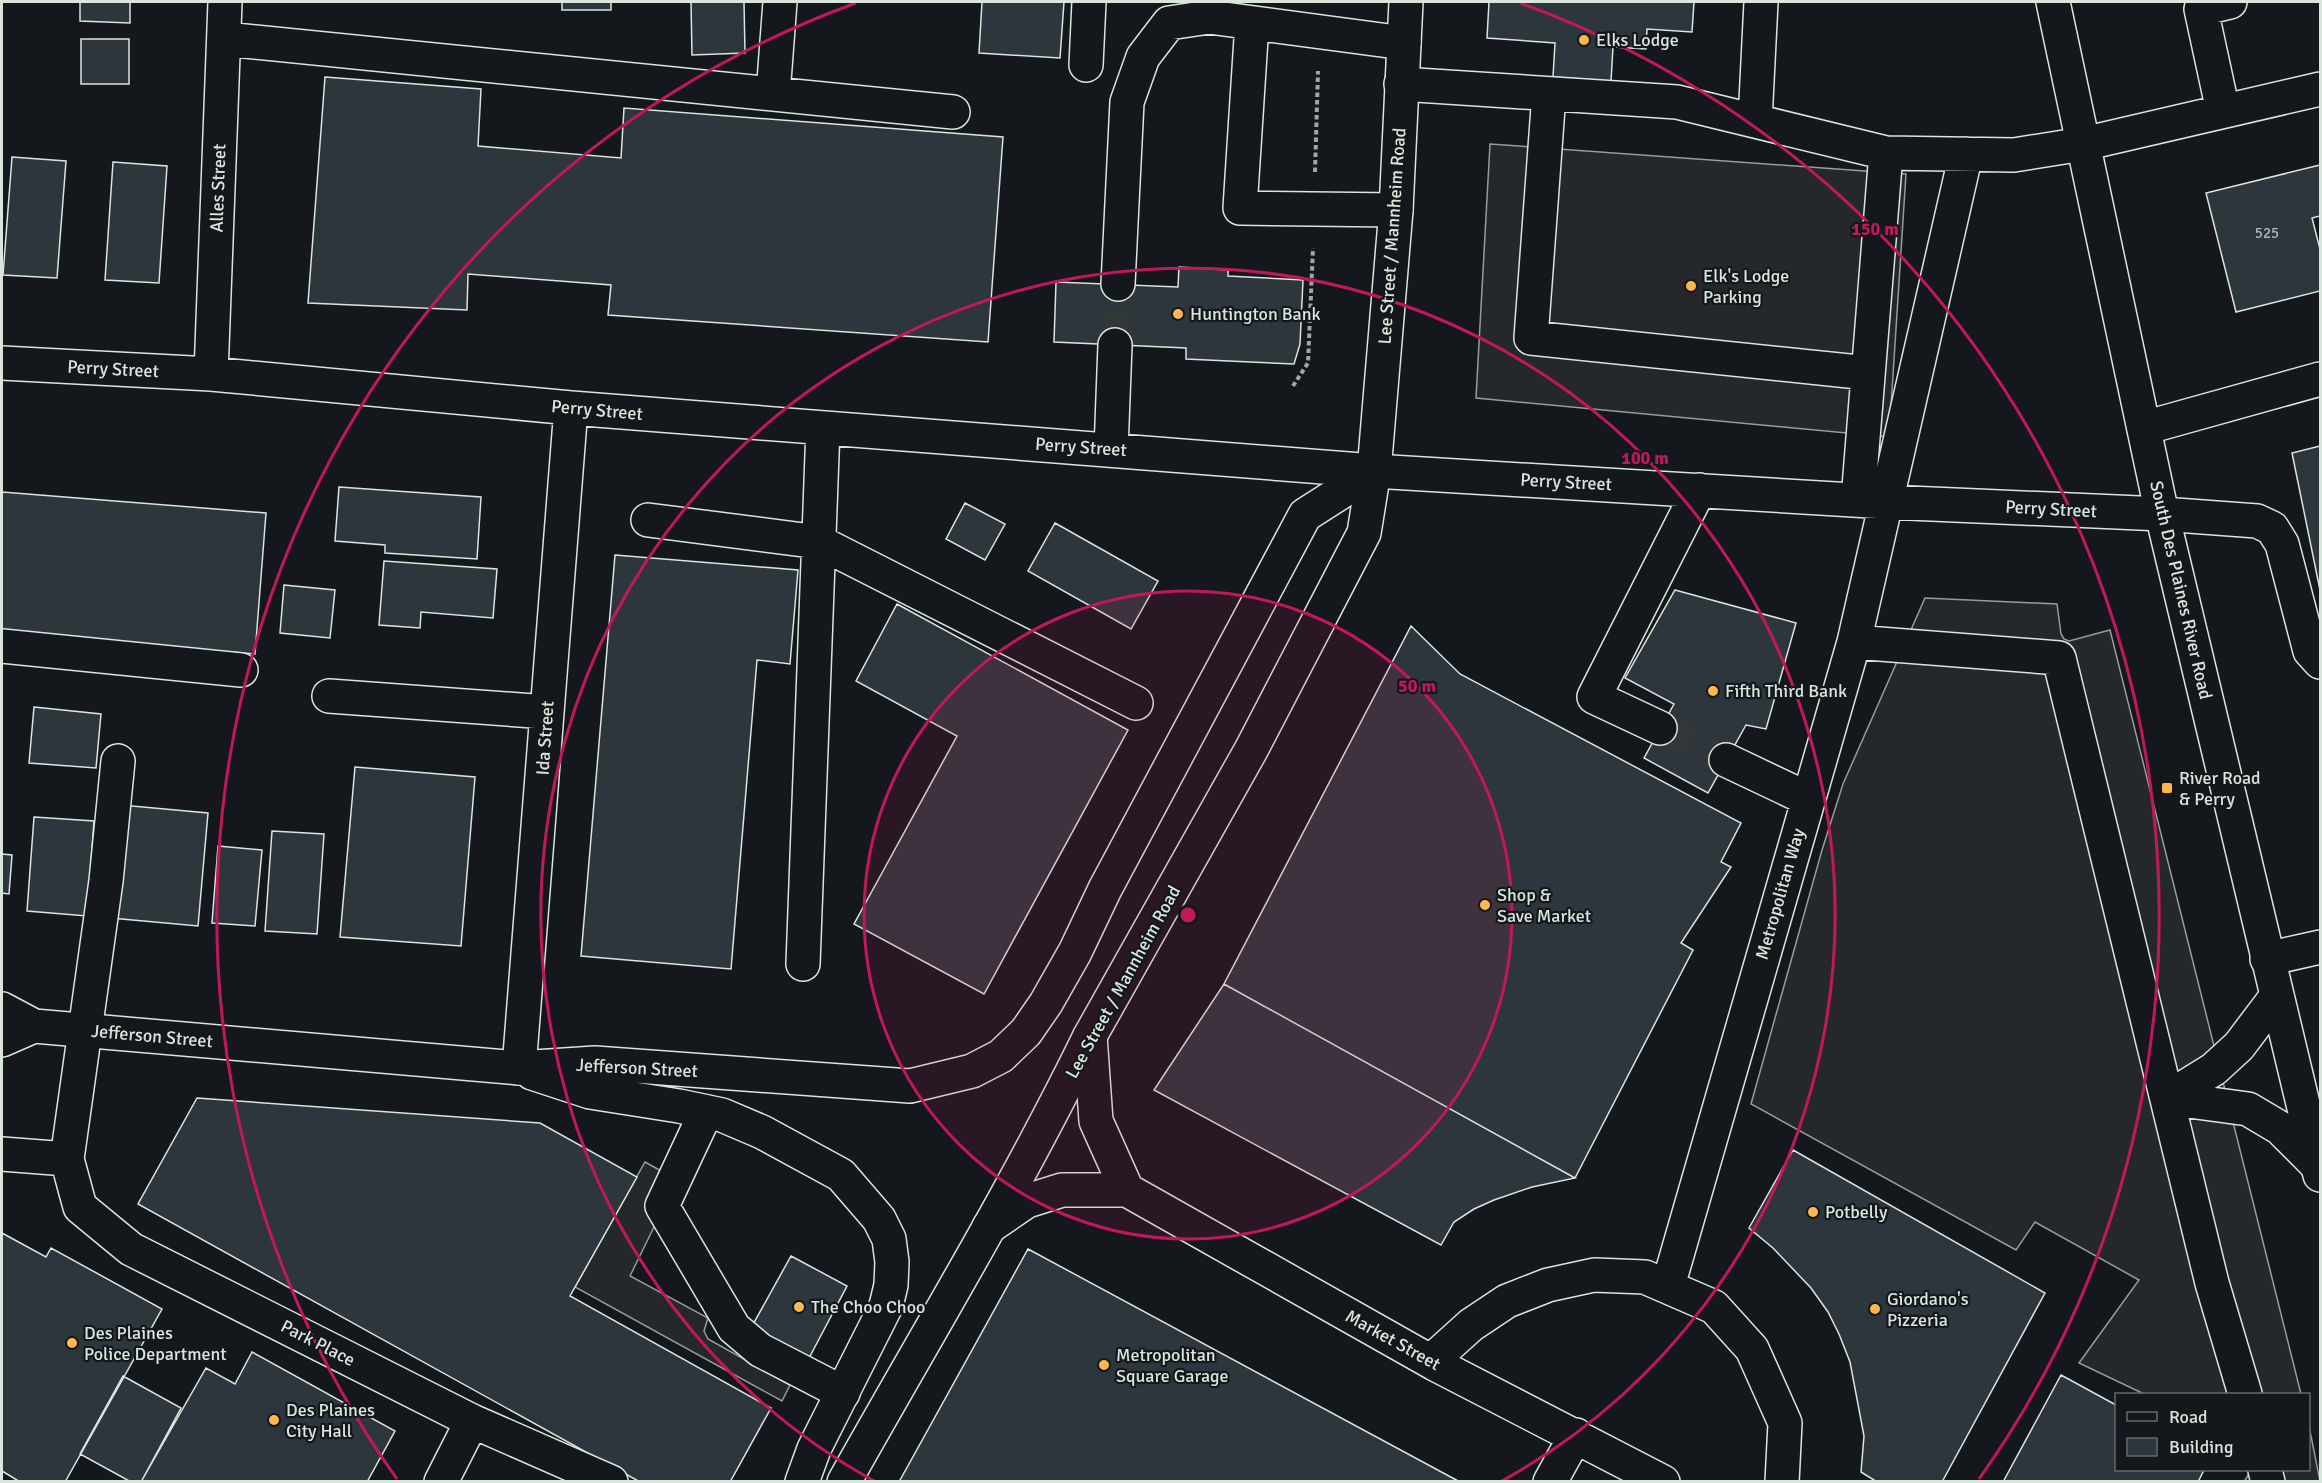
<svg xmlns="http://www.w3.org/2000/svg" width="2322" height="1483" viewBox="0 0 2322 1483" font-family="Signika,sans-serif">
  <rect width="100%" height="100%" fill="#14181c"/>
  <path fill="#24282b" stroke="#939e99" stroke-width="1.5" d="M1490,144l416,30 -17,263 -413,-39z
    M1925,598l132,6 4,30 3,5 5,2 41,-11 191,764h-157l-65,-31 60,-83 -104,-58 -19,28 -265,-146 71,-254 21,-66z
    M645,1162l18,10 -9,55 -24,49 78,42 -4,13 4,8 82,46 -8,16 -207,-114z
    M2309,1426l11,55 -76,1 7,-12h57z"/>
  <path fill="#2c363c" stroke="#d8e6dc" stroke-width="1.5" d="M80,2h50v21l-50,-2z
    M562,2h49v8h-49z
    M691,2h53l1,51 -53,2z
    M982,2h82l-4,56 -81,-5z
    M1489,2h205l-2,30 -45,-3 -1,20 -33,-2 -2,34 -58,-4 2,-34 -68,-5z
    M81,39h48v45h-48z
    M325,77l156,12 -3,57 143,12 3,-50 379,29 -15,205 -380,-27 3,-30 -143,-11 -1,36 -159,-7z
    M12,157l54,4 -9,117 -54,-3z
    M113,162l54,4 -8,117 -54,-3z
    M2320,165v51l-8,2 8,31v42l-84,21 -30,-119z
    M1179,267l49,3v6l75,4 -3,64 -6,20 -108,-5v-11l-132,-6 2,-60 122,5z
    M2320,446v144l-28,-137z
    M339,487l142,10 -4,62 -92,-6v-8l-50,-4z
    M2,492l264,21 -11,141 -253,-21z
    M965,503l40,21 -20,36 -39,-21z
    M1055,523l103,58 -27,48 -103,-58z
    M615,555l183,15 -8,94 -33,-4 -26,309 -150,-13z
    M384,561l113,8 -4,49 -72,-6 -1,16 -41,-3z
    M284,585l51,5 -5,48 -50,-5z
    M1675,590l121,33 -30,106 -20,-4 -38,68 -64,-35 30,-54 -49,-26z
    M897,604l231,126 -144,264 -130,-70 103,-188 -101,-55z
    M1411,626l49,48 281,149 -20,39 10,5 -50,76 12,7 -118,228 -351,-194z
    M34,707l67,7 -5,54 -67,-5z
    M355,767l120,10 -14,169 -121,-9z
    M121,805l87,8 -10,113 -87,-8z
    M34,817l60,4 -7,95 -60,-5z
    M272,831l52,3 -7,100 -52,-3z
    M218,846l44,4 -7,76 -43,-3z
    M2,854l10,1 -3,39 -7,-1z
    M1224,984l351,194 -43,9 -38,13 -20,9 -20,13 -13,23 -287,-155z
    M197,1098l343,25 97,54 -67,119 201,112 -41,74h-90l-502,-278z
    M1793,1150l252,143 -103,189h-65l-16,-10 3,-36 -14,-74 -11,-28 -11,-22 -17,-24 -38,-40 -24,-20z
    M2,1233l44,24 5,-9 111,61 -97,173h-45l-18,-11z
    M1028,1249l432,233h-561z
    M791,1256l56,30 -39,74 -57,-32z
    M252,1352l143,79 -28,51h-226l65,-114 29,16z
    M2061,1375l55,30v65h88l-6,12h-195z
    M123,1376l58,32 -40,74h-10l-51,-28z"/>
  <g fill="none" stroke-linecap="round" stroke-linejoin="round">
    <path stroke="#313739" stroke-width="33" stroke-dasharray="33 16" stroke-linecap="butt" d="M1115,345l3,-61
      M1660,728l66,32"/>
    <g stroke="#d8e6dc" stroke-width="36">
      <path id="minor" d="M1252,23l-12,185 156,2
        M225,39l728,73
        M1086,65l3,-63
        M1401,84l276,18 209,51
        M773,94l7,-92
        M1549,94l-18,244 337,35
        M2223,111l-22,-102 29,-7
        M1755,121l6,-119
        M1118,284l9,-182 16,-45 26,-34 40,-6 195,26
        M2,363l209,11 360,34 803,63 512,31 276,12 95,7 15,7 10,16 28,107 10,11
        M211,374l14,-372
        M2144,428l176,-49
        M1111,450l4,-105
        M1858,500l28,-347 128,2 69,-11 237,-55
        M648,520l171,22 317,161
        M1854,642l205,16 153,625 33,111
        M2,646l239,24
        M329,696l218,16
        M1660,728l-66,-31 105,-207
        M1726,760l82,39
        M118,761l-12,120 -39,278 13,48 51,42 341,172 139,61
        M2267,959l53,-12
        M803,964l20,-536
        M2276,997l-37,49 -25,23 -47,29 81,11 32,19 38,38
        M1090,1036l6,85 31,69
        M519,1068l52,-660
        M706,1112l-44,94 72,122 26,22 83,43
        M2,1154l65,5
        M989,1227l38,-26 35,-11h65l308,174 228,118
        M1668,1286l186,-644 112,-488
        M1435,1364l5,-11 31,-28 36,-24 41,-16 46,-10 51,2 69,30 38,42 33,74 -3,59
        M2265,1470l3,12
        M441,1482l31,-61
        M1550,1482l26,-47"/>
    </g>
    <g stroke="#d8e6dc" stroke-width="36">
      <path id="major" d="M2053,2l109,512 158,661
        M2,1009l32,17 485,42 76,-5 315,23 62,-15 29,-15 25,-24 20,-29 29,-51 30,-63 200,-374 69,-44
        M2,1040l32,-14
        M532,1073l58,19 89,14 43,9 40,17 79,43 38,44 10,20 3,23 -1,23 -5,21 -72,143 -12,33
        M844,1482c83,-148 172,-294 246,-446l161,-286 113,-217 10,-62 22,-261 10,-208"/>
    </g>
    <path stroke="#9da8a2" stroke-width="4" stroke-dasharray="4.5 3" stroke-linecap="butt" d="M1315,172l3,-101
      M1293,386l15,-23 5,-115"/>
    <use href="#minor" stroke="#14181c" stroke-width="33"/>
    <use href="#major" stroke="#14181c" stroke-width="33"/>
  </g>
  <circle cx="1188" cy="915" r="324" fill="#c2185b" fill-opacity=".12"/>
  <g fill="none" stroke="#c2185b" stroke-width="3">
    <circle cx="1188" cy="915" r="324"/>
    <path d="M874 1481A647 647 0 1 1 1502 1481"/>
    <path d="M397 1479A971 971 0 0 1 856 3M1520 3A971 971 0 0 1 1979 1479"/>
  </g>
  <g fill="#ffb74d" stroke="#14181c" stroke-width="2">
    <circle cx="1584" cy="40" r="6"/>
    <circle cx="1691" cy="286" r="6"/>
    <circle cx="1178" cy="314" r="6"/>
    <circle cx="1713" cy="691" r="6"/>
    <rect x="2161" y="782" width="12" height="12" rx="3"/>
    <circle cx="1485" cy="905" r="6"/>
    <circle cx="1813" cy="1212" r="6"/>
    <circle cx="799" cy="1307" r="6"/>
    <circle cx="1875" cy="1309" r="6"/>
    <circle cx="72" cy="1343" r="6"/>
    <circle cx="1104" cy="1365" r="6"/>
    <circle cx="274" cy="1420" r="6"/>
  </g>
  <g text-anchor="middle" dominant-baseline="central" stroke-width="4.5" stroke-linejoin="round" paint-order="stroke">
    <g font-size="15" fill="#adbab4">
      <text x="2267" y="233">525</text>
    </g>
    <g font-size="18" fill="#d8e6dc" stroke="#14181c" text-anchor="start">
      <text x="1596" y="40">Elks Lodge</text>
      <text x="1703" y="276">Elk's Lodge<tspan x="1703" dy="21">Parking</tspan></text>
      <text x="1190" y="314">Huntington Bank</text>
      <text x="1725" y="691">Fifth Third Bank</text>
      <text x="2179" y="778">River Road<tspan x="2179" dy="21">&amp; Perry</tspan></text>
      <text x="1497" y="895">Shop &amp;<tspan x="1497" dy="21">Save Market</tspan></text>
      <text x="1825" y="1212">Potbelly</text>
      <text x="1887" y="1299">Giordano's<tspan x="1887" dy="21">Pizzeria</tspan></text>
      <text x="811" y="1307">The Choo Choo</text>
      <text x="84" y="1333">Des Plaines<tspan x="84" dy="21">Police Department</tspan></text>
      <text x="1116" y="1355">Metropolitan<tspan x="1116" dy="21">Square Garage</tspan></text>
      <text x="286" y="1410">Des Plaines<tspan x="286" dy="21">City Hall</tspan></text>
    </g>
    <g font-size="18" fill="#d8e6dc" stroke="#14181c">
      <text transform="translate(218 188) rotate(-88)">Alles Street</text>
      <text transform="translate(1392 236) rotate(-86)">Lee Street / Mannheim Road</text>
      <text transform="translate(113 369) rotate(3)">Perry Street</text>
      <text transform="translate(597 410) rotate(5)">Perry Street</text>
      <text transform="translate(1081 447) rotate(4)">Perry Street</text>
      <text transform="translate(1566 482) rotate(3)">Perry Street</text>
      <text transform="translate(2051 509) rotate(3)">Perry Street</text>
      <text transform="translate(2181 590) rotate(77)">South Des Plaines River Road</text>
      <text transform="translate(545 738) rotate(-86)">Ida Street</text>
      <text transform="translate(1780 894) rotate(-74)">Metropolitan Way</text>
      <text transform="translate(1123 982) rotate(-61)">Lee Street / Mannheim Road</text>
      <text transform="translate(152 1036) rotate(5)">Jefferson Street</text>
      <text transform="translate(637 1068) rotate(3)">Jefferson Street</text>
      <text transform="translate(1393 1340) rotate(29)">Market Street</text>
      <text transform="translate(318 1343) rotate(27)">Park Place</text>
    </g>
  </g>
  <circle cx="1188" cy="915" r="9" fill="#c2185b" stroke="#14181c" stroke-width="3"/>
  <g font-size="18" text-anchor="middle" font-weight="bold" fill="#c2185b" stroke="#14181c" stroke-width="4.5" stroke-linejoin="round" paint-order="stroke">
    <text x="1875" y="235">150 m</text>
    <text x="1645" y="464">100 m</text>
    <text x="1417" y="692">50 m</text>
  </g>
  <rect width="2322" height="1483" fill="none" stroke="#d8e6dc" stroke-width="6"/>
  <rect x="2115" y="1393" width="195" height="78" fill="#14181c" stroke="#626a69" stroke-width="1.5"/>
  <rect x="2127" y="1412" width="30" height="9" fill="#14181c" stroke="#626a69" stroke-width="1.5"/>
  <text x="2169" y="1423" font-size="18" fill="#d8e6dc">Road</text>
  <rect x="2127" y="1438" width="30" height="18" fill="#2c363c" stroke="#626a69" stroke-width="1.5"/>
  <text x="2169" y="1453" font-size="18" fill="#d8e6dc">Building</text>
</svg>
